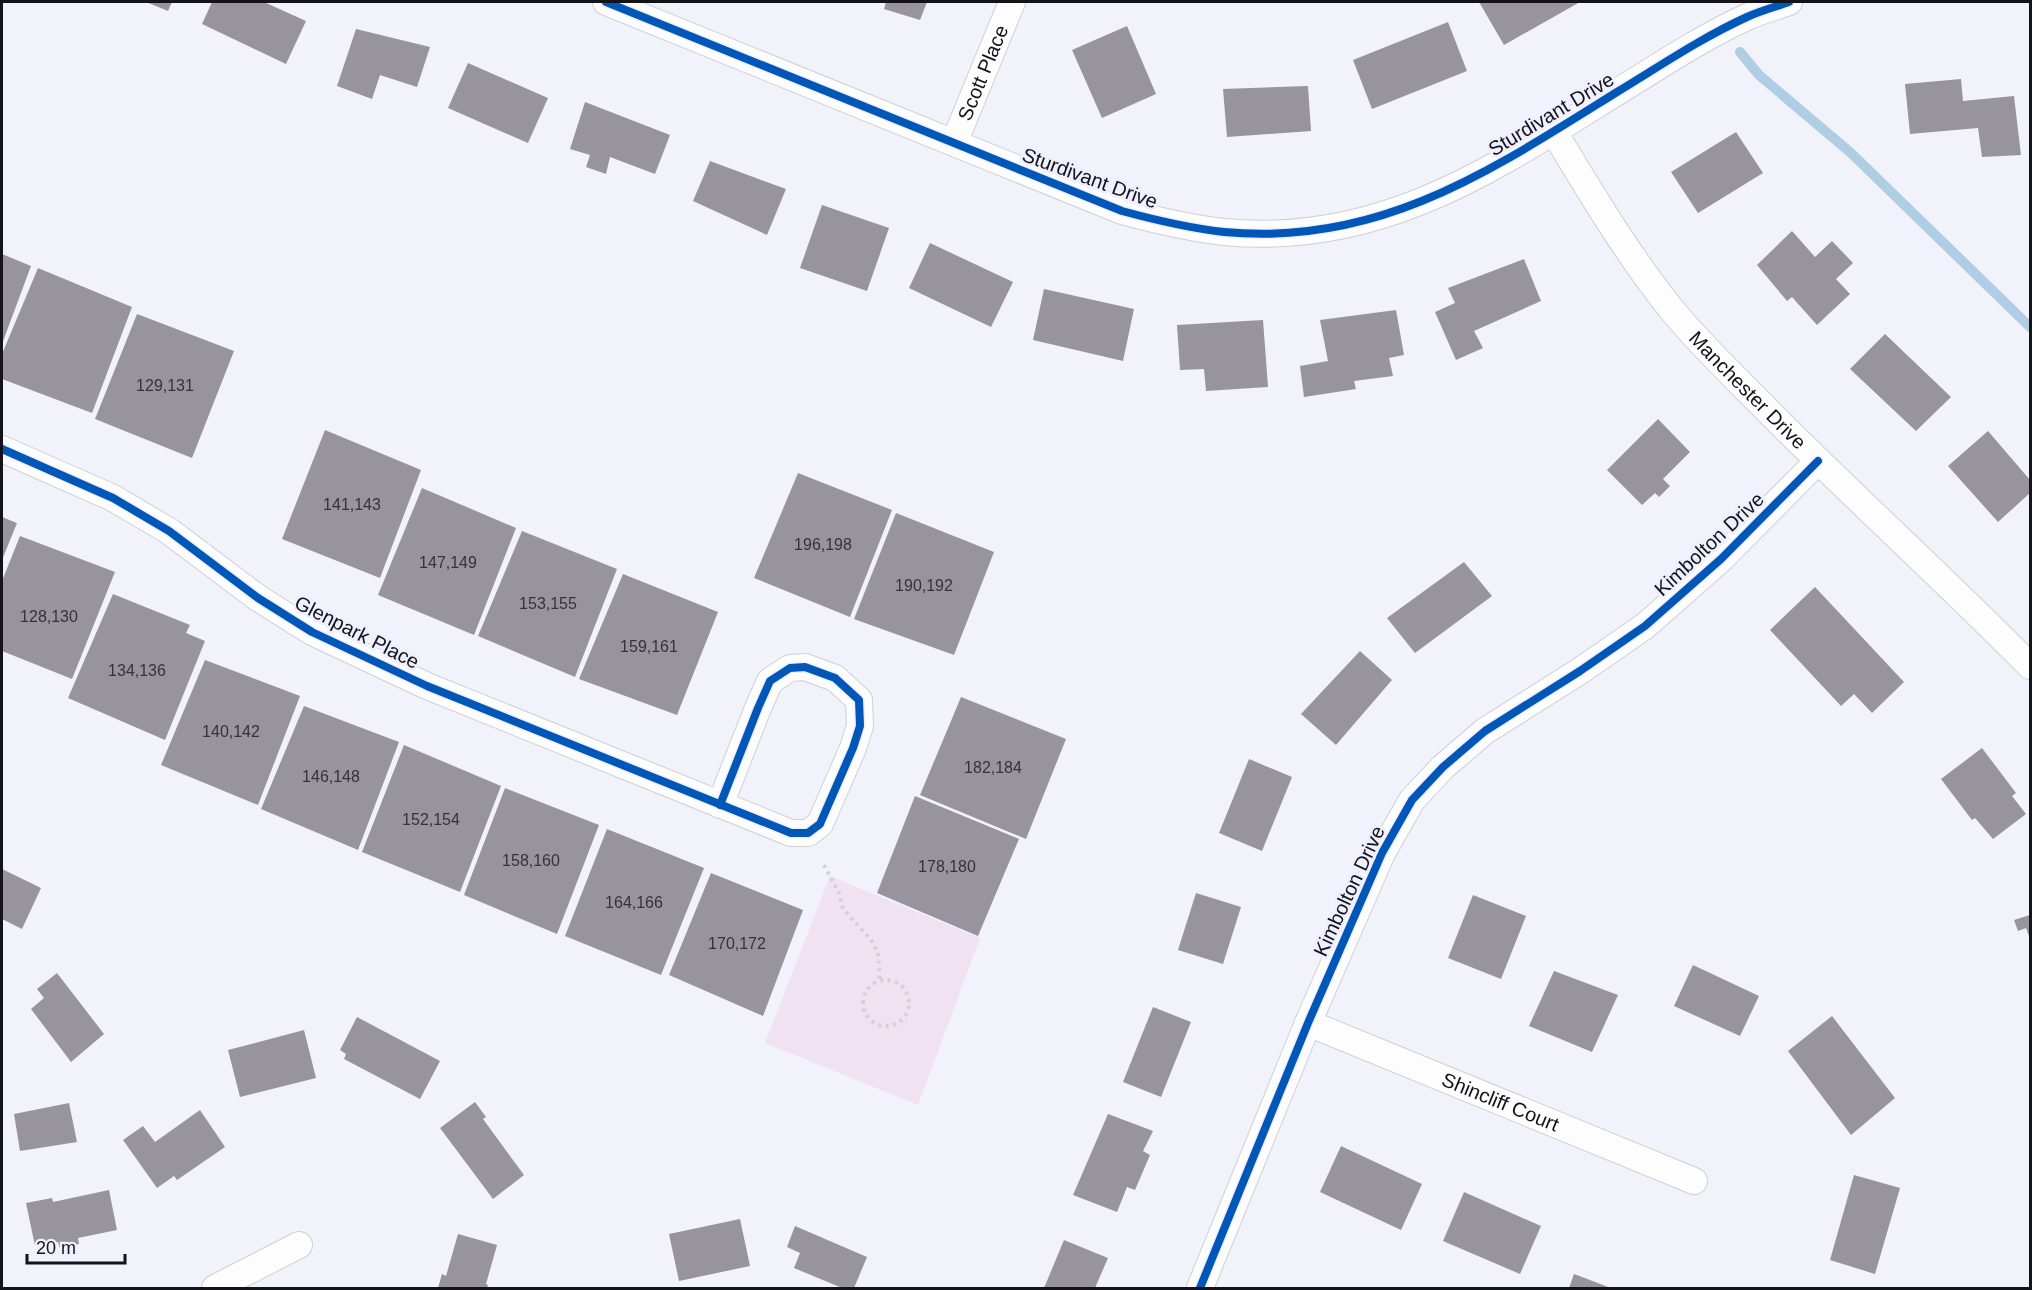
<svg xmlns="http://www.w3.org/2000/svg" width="2032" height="1290" viewBox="0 0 2032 1290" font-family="Arial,sans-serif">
  <rect width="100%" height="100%" fill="#f2f2fa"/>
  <path fill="#f0e2f0" d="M830,876l150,62 -62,167 -153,-62z"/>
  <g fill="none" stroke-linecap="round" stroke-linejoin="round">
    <path stroke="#b0cee3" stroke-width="10" d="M1740,52l19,23 92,78 179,174"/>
  </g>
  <path fill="#97949e" d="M146,2h26l-4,9z
    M212,2h52l42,19 -20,43 -84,-40z
    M886,2h41l-7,18 -36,-11z
    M1479,2h101l-76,43z
    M1448,22l19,49 -95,38 -19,-49z
    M1127,26l29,68 -54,24 -30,-68z
    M356,29l74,18 -13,40 -37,-12 -8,24 -35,-13z
    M468,63l80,35 -20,45 -80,-35z
    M1961,79l2,22 51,-5 7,59 -39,2 -4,-29 -68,6 -5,-50z
    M1308,86l3,45 -84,6 -4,-48z
    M585,102l85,33 -15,39 -45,-17 -4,17 -20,-7 4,-12 -20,-6z
    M1736,132l27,41 -65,40 -27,-41z
    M710,161l76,28 -19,46 -74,-34z
    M822,205l67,23 -22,63 -67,-23z
    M1792,231l23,26 17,-16 21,22 -17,16 14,15 -33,31 -25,-28 -5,4 -30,-36z
    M930,243l83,39 -22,45 -82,-39z
    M2,254l29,12 -29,78z
    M1524,259l17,42 -67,30 9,17 -27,12 -21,-48 20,-9 -7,-15z
    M38,268l94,39 -40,106 -90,-34v-25z
    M1044,289l90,20 -11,52 -90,-21z
    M1396,310l8,45 -15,3 4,18 -39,5 2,8 -52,8 -4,-31 28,-5 -8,-41z
    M137,314l97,37 -42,107 -97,-39z
    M1263,320l5,67 -62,4 -2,-22 -24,1 -3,-45z
    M1885,334l66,63 -35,34 -66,-62z
    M1658,419l32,33 -27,27 7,7 -11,11 -4,-4 -13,12 -35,-35z
    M325,430l96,40 -41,108 -98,-39z
    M1988,431l42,49v13l-32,29 -50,-56z
    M798,473l94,37 -42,107 -96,-39z
    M422,488l94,40 -42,107 -96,-40z
    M896,513l98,39 -40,103 -100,-36z
    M2,517l15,6 -15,37z
    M522,531l95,38 -42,108 -97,-41z
    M20,536l95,36 -43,107 -70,-28v-70z
    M1464,562l28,34 -77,57 -28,-35z
    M623,574l95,38 -41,103 -98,-36z
    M1815,587l89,95 -32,31 -18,-19 -13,12 -71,-76z
    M113,594l77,31 -4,8 19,8 -40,99 -97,-42z
    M1360,651l32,29 -56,65 -35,-31z
    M205,660l95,36 -42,109 -97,-40z
    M961,697l105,42 -40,100 -106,-44z
    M304,706l95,36 -41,108 -97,-41z
    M404,745l97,41 -41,106 -98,-40z
    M1982,748l34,45 -4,3 14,18 -33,25 -18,-21 -3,2 -31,-41z
    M1249,759l43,18 -30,74 -43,-18z
    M505,788l94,37 -42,109 -93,-39z
    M915,796l104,43 -41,97 -101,-43z
    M607,829l97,39 -43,107 -96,-39z
    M2,869l39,19 -19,41 -20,-10z
    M711,873l92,37 -40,106 -94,-41z
    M1196,893l45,14 -18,57 -45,-14z
    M1473,895l53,21 -25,63 -53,-21z
    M2030,915v24l-4,-11 -8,3 -4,-11z
    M1693,965l66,31 -19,40 -66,-30z
    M1554,971l64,24 -26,57 -63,-26z
    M57,973l47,61 -33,28 -40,-53 13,-11 -7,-9z
    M1153,1007l38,15 -30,75 -38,-15z
    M1832,1016l63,82 -44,37 -63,-84z
    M357,1017l83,44 -20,38 -76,-40 2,-5 -6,-4z
    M304,1030l12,48 -76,19 -12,-47z
    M475,1102l11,15 -3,2 41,56 -31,24 -53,-71z
    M69,1103l8,39 -57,9 -6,-37z
    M200,1110l25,37 -48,33 -3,-4 -17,12 -34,-48 20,-14 12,16z
    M1108,1114l45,17 -10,20 7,4 -15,35 -8,-3 -10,25 -44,-17z
    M1341,1146l81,38 -21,46 -81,-38z
    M1854,1175l46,13 -25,86 -45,-14z
    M109,1190l8,40 -39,8 1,6 -19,4 -2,-6 -23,4 -9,-43 26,-5 1,4z
    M1464,1192l77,34 -21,48 -77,-33z
    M740,1219l10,47 -71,15 -10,-47z
    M795,1226l72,31 -13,31h-12l-48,-20 6,-15 -13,-6z
    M458,1234l39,11 -11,39 2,1 -1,3h-49l4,-14 4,2z
    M1064,1240l44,18 -13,30h-51z
    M1574,1274l37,14h-42z"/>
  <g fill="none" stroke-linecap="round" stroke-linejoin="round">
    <g stroke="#cfcfd5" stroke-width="28">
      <g id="minor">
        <path d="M606,2l516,209c33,9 67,17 102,21 155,15 268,-62 393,-140 43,-26 84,-54 130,-75 13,-6 28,-10 42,-15"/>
        <path id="s1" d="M1554,132c37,61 73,122 118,178 32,39 69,73 104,109 83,83 171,163 254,247"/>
        <path id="s2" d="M954,143l58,-141"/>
        <path d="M2,449l111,49 56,33 89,67 54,34 115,54 364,147h17l12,-9 33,-76 7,-22 -1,-26 -24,-22 -30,-11 -15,1 -20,13 -12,27 -38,97"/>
        <path id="s3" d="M1308,1023l386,158"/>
        <path d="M215,1288l84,-43"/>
        <path d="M1200,1288l108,-265 74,-170 30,-53 31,-33 42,-36 95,-60 65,-45 76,-67 97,-98"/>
      </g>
    </g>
    <path stroke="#d2d2d5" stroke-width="4" stroke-dasharray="3 4.5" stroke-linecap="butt" d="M824,865l15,28 4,16 28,31 7,13 2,28
      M863 1003a23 23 0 1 1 46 0a23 23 0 1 1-46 0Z"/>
    <use href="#minor" stroke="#fdfdfe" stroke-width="26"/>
    <g stroke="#efeffd" stroke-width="11">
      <path id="cycleway" d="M606,2l516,209c33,9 67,17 102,21 155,15 268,-62 393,-140 43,-26 84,-54 130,-75 13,-6 28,-10 42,-15
        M2,449l111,49 56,33 89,67 54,34 115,54 364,147h17l12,-9 33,-76 7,-22 -1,-26 -24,-22 -30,-11 -15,1 -20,13 -12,27 -38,97
        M1200,1288l108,-265 74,-170 30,-53 31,-33 42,-36 95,-60 65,-45 76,-67 97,-98"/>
    </g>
    <use href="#cycleway" stroke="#0057b8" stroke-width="8"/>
  </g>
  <g text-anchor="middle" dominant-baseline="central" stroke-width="6" stroke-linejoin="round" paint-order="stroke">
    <g font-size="16" fill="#34333a">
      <text x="165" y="385">129,131</text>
      <text x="352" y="504">141,143</text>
      <text x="823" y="544">196,198</text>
      <text x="448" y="562">147,149</text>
      <text x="924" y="585">190,192</text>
      <text x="548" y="603">153,155</text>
      <text x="49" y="616">128,130</text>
      <text x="649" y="646">159,161</text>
      <text x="137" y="670">134,136</text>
      <text x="231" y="731">140,142</text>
      <text x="993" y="767">182,184</text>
      <text x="331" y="776">146,148</text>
      <text x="431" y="819">152,154</text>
      <text x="531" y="860">158,160</text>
      <text x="947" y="866">178,180</text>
      <text x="634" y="902">164,166</text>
      <text x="737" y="943">170,172</text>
    </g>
    <g font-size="20" fill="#131319" stroke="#efeffd">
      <text stroke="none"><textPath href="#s2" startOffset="76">Scott Place</textPath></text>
      <text transform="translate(1551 114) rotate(-31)">Sturdivant Drive</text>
      <text transform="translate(1090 178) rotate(20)">Sturdivant Drive</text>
      <text stroke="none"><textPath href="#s1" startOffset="324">Manchester Drive</textPath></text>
      <text transform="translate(1709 544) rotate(-43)">Kimbolton Drive</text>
      <text transform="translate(357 632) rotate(27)">Glenpark Place</text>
      <text transform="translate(1349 891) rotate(-65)">Kimbolton Drive</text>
      <text stroke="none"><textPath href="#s3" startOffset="208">Shincliff Court</textPath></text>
    </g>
  </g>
  <rect width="2032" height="1290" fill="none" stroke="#131319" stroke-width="6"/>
  <path d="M27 1254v9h98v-9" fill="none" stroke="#131319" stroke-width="3"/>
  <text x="36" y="1254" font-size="18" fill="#131319" stroke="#efeffd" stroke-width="4.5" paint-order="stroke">20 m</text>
</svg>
